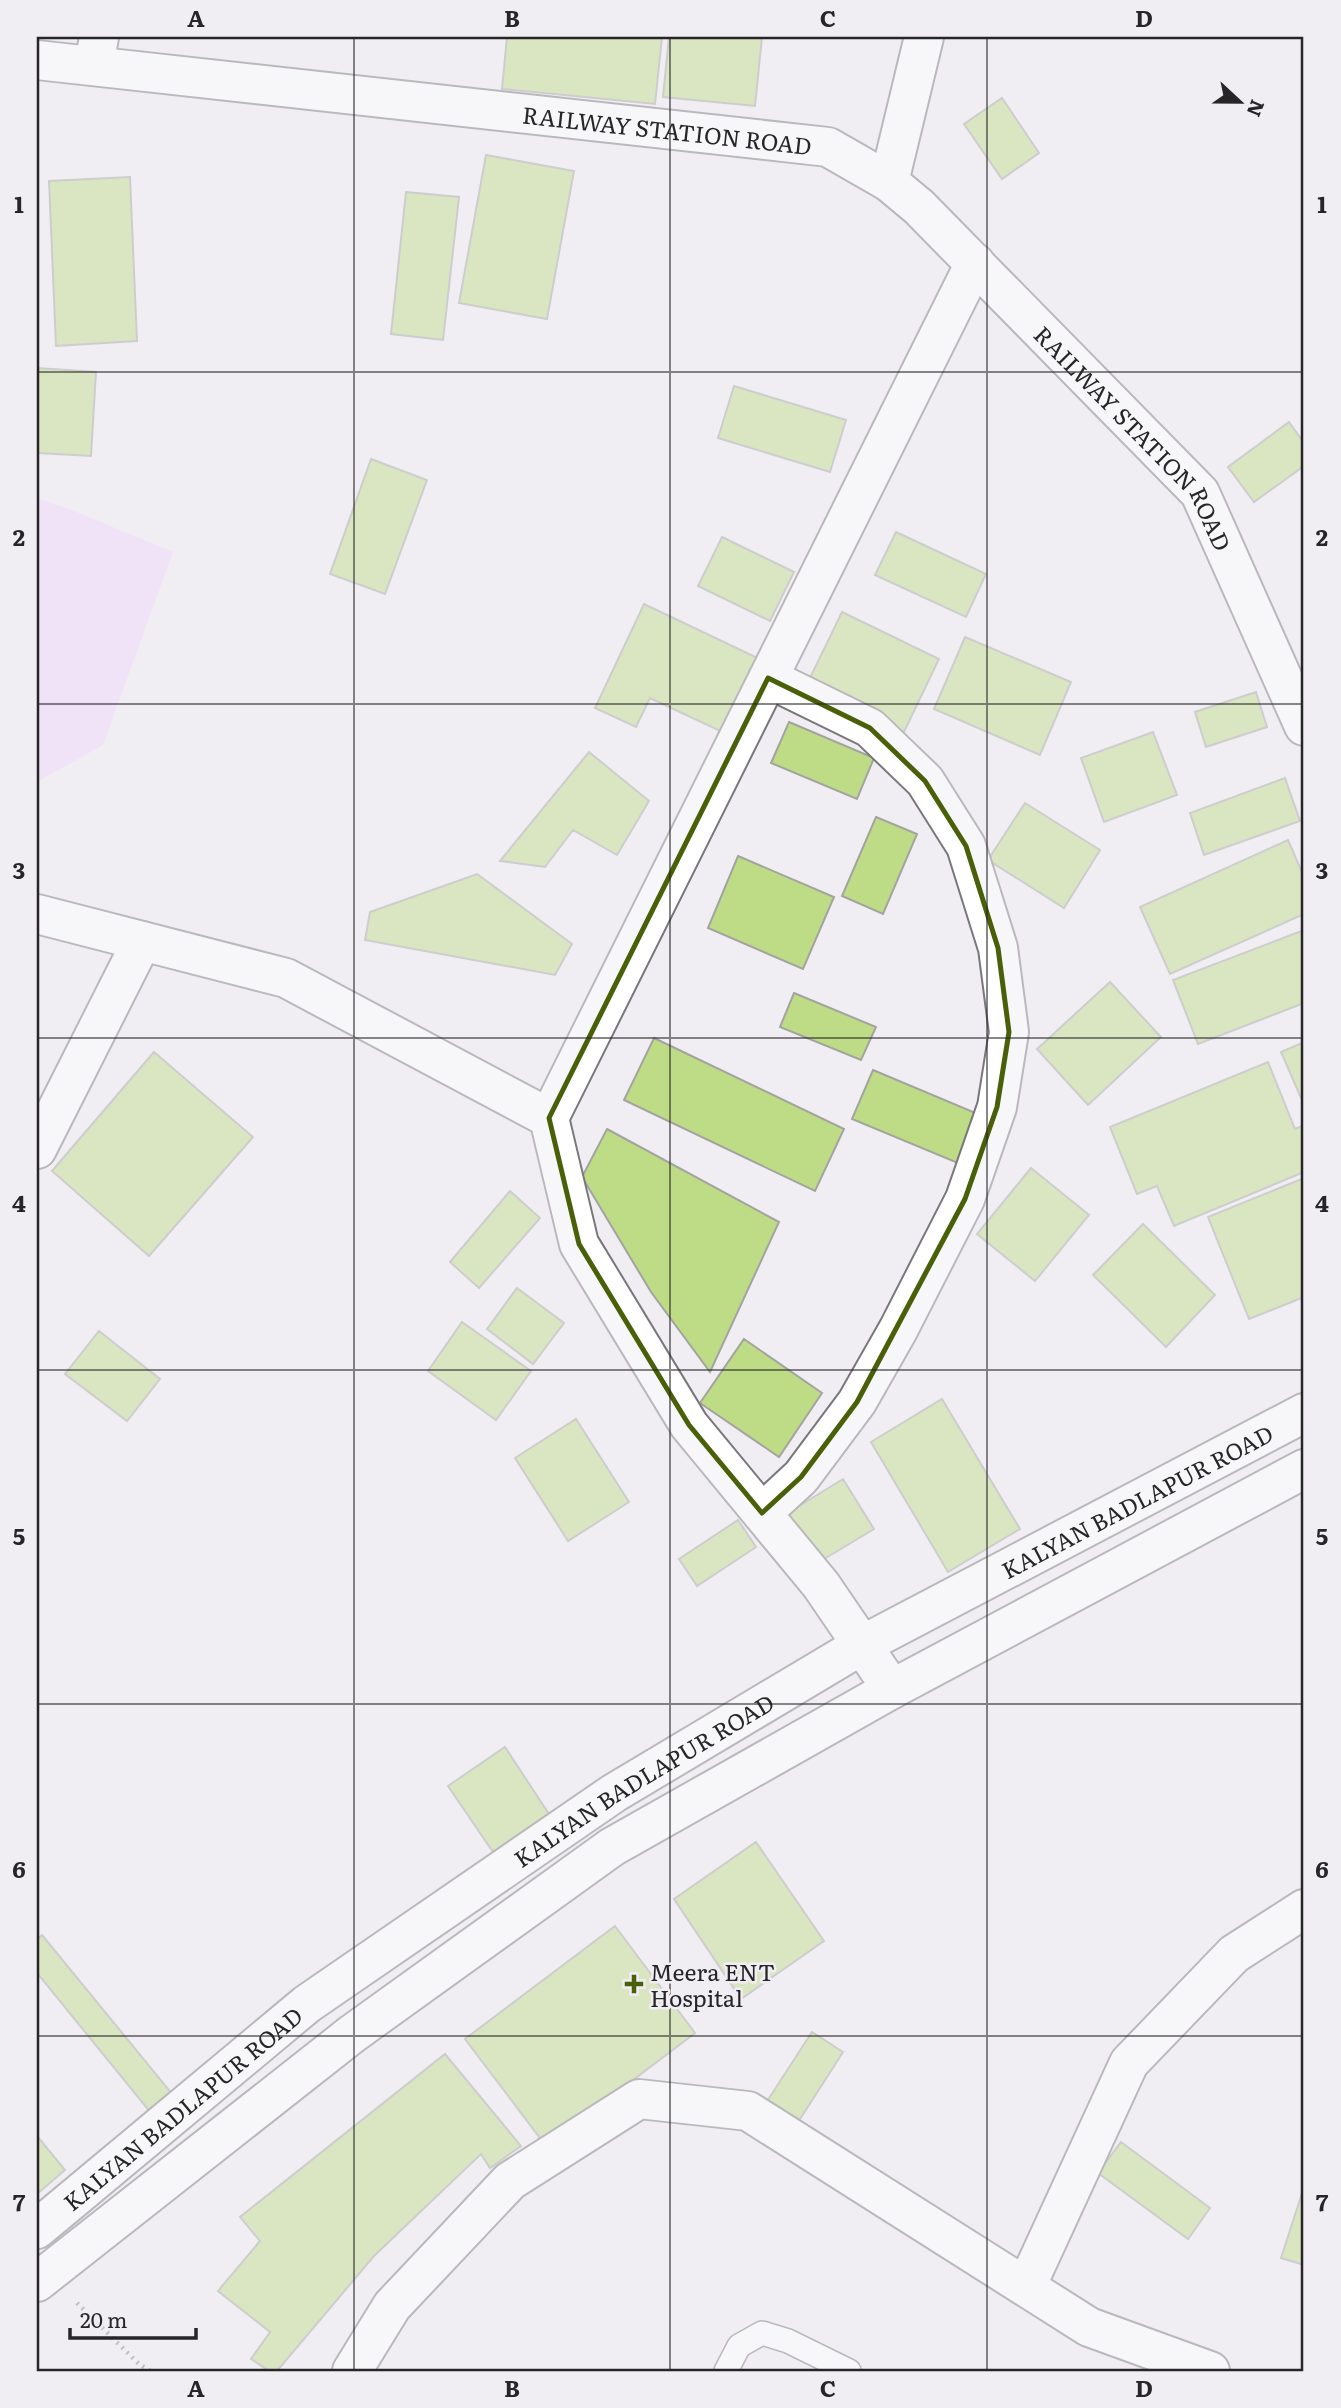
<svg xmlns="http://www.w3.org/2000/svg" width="1341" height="2408" viewBox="0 0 1341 2408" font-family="Literata,serif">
  <rect width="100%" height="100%" fill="#f1eef3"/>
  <path fill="#f0d5fc" d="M37,498l35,12 101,42 -70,193 -66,37z"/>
  <path fill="#bedb85" stroke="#a3a4a0" stroke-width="2" d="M507,37h155l-7,67 -153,-15z
    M669,37h93l-7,69 -92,-9z
    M1002,98l37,55 -37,26 -38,-55z
    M486,155l88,16 -27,148 -88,-16z
    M130,177l7,164 -81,5 -7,-165z
    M406,192l53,5 -16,143 -52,-6z
    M37,368l59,4 -5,84 -54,-3z
    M734,386l112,34 -16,52 -112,-34z
    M1289,422l15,21v23l-50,36 -26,-35z
    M371,459l56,21 -42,114 -55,-20z
    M896,532l90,42 -20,43 -91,-42z
    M722,537l72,35 -24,49 -72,-35z
    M644,604l124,59 -35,74 -83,-39 -14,29 -41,-19z
    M842,612l97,47 -35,73 -97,-48z
    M965,637l106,45 -31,73 -106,-46z
    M1256,692l11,35 -61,20 -11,-35z
    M789,722l85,36 -17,41 -86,-36z
    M1153,732l24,63 -73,27 -23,-64z
    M589,752l60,49 -32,54 -44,-25 -28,37 -45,-6z
    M1285,778l15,43 -96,34 -14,-42z
    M1025,803l75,47 -36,58 -76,-48z
    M876,817l41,17 -34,80 -41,-18z
    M1288,840l16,37v37l-134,60 -30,-67z
    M738,856l96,41 -31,72 -95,-41z
    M477,874l95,70 -17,31 -190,-35 5,-28z
    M1304,930v73l-106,41 -25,-64z
    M1110,982l51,55 -73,68 -51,-56z
    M794,993l82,34 -15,33 -81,-33z
    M654,1038l190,91 -29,62 -191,-91z
    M1304,1042v54l-3,2 -20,-46z
    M154,1052l99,85 -104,119 -97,-85z
    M1268,1062l27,67 9,-4v47l-130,54 -17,-40 -20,8 -27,-67z
    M873,1070l112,47 -20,49 -113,-47z
    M607,1129l172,93 -69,150 -59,-80 -69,-115z
    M1031,1168l58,47 -54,66 -58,-47z
    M1304,1178v119l-55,22 -41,-102z
    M510,1191l30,27 -61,70 -29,-26z
    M1143,1224l72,71 -49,52 -73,-72z
    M517,1288l47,35 -31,41 -46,-35z
    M462,1322l69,49 -35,49 -68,-49z
    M99,1331l61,48 -33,42 -62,-47z
    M744,1339l78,54 -43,64 -79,-54z
    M942,1399l78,130 -72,43 -77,-130z
    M576,1419l53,83 -61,39 -53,-83z
    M843,1479l31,50 -58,35 -30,-50z
    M738,1520l18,27 -59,39 -18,-27z
    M505,1747l44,67 -56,38 -45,-66z
    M756,1842l68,99 -83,58 -67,-100z
    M615,1926l80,107 -149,113 -81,-107z
    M42,1935l131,160 -22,18 -114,-140v-34z
    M812,2032l31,20 -50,78 -31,-21z
    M445,2054l76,92 -31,22 -9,-14 -107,102 -97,115h-8l-18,-12 19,-27 -52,-41 42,-50 -20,-24z
    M37,2136l28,34 -28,24z
    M1121,2142l89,66 -22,31 -90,-66z
    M1304,2187v78l-23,-7z"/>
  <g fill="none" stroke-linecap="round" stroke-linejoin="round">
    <g stroke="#79777b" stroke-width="26">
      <path id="lane" d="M726,2371l13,-25 23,-13 26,8 61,30"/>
    </g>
    <g stroke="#79777b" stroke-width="42">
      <path id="street" d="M94,66l5,-29
        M889,182l35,-145
        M549,1118l426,-855
        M37,1149l105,-208
        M762,1513l39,-36 56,-75 41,-72 67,-131 32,-92 12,-75 -11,-84 -32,-102 -41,-65 -55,-53 -102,-50
        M1026,2287l103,-224 105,-109 70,-45
        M352,2371l40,-65 118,-125 129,-82 109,12 341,216 121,44"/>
    </g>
    <g stroke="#79777b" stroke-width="42">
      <g id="secondary">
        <path id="s1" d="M37,60l791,87 61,35 30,25 281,286 104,233"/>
        <path d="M37,914l249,64 263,140 30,126 110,181 132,160 71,104"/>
      </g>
    </g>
    <g stroke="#79777b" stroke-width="42">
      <g id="primary">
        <path id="s2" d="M37,2229l270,-225 307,-211 248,-148 442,-232"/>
        <path d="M37,2282l315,-248 260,-187 280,-158 412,-220"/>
      </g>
    </g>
    <path stroke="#868387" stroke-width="4.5" stroke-dasharray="2 5" stroke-linecap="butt" d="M77,2303l62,61 11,7"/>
    <use href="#lane" stroke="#fff" stroke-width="23"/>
    <use href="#street" stroke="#fff" stroke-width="38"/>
    <use href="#secondary" stroke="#fff" stroke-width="38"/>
    <use href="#primary" stroke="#fff" stroke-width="38"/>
  </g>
  <path d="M0 0H1341V2408H0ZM768,678l102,50 55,53 41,65 32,102 11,84 -12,75 -32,92 -108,203 -56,75 -39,36 -73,-88 -110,-181 -30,-126z" fill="#f1eef3" fill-opacity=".55" fill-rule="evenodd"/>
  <path fill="none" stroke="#495f08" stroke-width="5" stroke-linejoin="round" d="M768,678l102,50 55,53 41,65 32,102 11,84 -12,75 -32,92 -108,203 -56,75 -39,36 -73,-88 -110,-181 -30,-126z"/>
  <path fill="none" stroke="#272527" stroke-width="2" stroke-opacity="0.55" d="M354,37v2334M670,37v2334M987,37v2334M37,372h1267M37,704h1267M37,1038h1267M37,1370h1267M37,1704h1267M37,2036h1267"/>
  <path fill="#495f08" stroke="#f1eef3" stroke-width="2.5" d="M630.5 1973.5h7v7h7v7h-7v7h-7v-7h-7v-7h7z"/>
  <g text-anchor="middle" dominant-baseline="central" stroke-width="5" stroke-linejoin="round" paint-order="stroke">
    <g font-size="23" fill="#272527" stroke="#f1eef3">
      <text stroke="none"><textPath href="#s1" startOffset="634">RAILWAY STATION ROAD</textPath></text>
      <text stroke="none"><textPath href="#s1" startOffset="1222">RAILWAY STATION ROAD</textPath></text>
      <text stroke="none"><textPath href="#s2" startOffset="1323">KALYAN BADLAPUR ROAD</textPath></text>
      <text stroke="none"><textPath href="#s2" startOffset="756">KALYAN BADLAPUR ROAD</textPath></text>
      <text stroke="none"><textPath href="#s2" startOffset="189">KALYAN BADLAPUR ROAD</textPath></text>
    </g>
    <g font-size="23" fill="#272527" stroke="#f1eef3" text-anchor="start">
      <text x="650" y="1971">Meera ENT<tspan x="650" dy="26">Hospital</tspan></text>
    </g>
  </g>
  <rect width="1341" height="2408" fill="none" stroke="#f1eef3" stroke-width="77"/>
  <g transform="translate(1240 102) rotate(112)" stroke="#f1eef3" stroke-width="5" paint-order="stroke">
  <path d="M0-5L12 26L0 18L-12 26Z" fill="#272527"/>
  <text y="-10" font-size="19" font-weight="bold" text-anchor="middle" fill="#272527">N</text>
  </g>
  <path d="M70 2328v10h126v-10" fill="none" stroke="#272527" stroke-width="3.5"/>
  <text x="80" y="2328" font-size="21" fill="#272527" stroke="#f1eef3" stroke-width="5" paint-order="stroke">20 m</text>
  <rect x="38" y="38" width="1264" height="2332" fill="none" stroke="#272527" stroke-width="2.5"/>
  <g font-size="23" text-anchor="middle" font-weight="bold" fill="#272527">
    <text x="196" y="27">A</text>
    <text x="512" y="27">B</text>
    <text x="828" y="27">C</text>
    <text x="1144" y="27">D</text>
    <text x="19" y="213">1</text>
    <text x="1322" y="213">1</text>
    <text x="19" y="546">2</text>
    <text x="1322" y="546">2</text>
    <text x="19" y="879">3</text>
    <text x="1322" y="879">3</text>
    <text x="19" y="1212">4</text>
    <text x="1322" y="1212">4</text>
    <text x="19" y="1545">5</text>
    <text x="1322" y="1545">5</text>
    <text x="19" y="1878">6</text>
    <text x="1322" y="1878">6</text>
    <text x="19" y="2211">7</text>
    <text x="1322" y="2211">7</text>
    <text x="196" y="2397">A</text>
    <text x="512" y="2397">B</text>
    <text x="828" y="2397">C</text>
    <text x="1144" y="2397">D</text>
  </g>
</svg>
